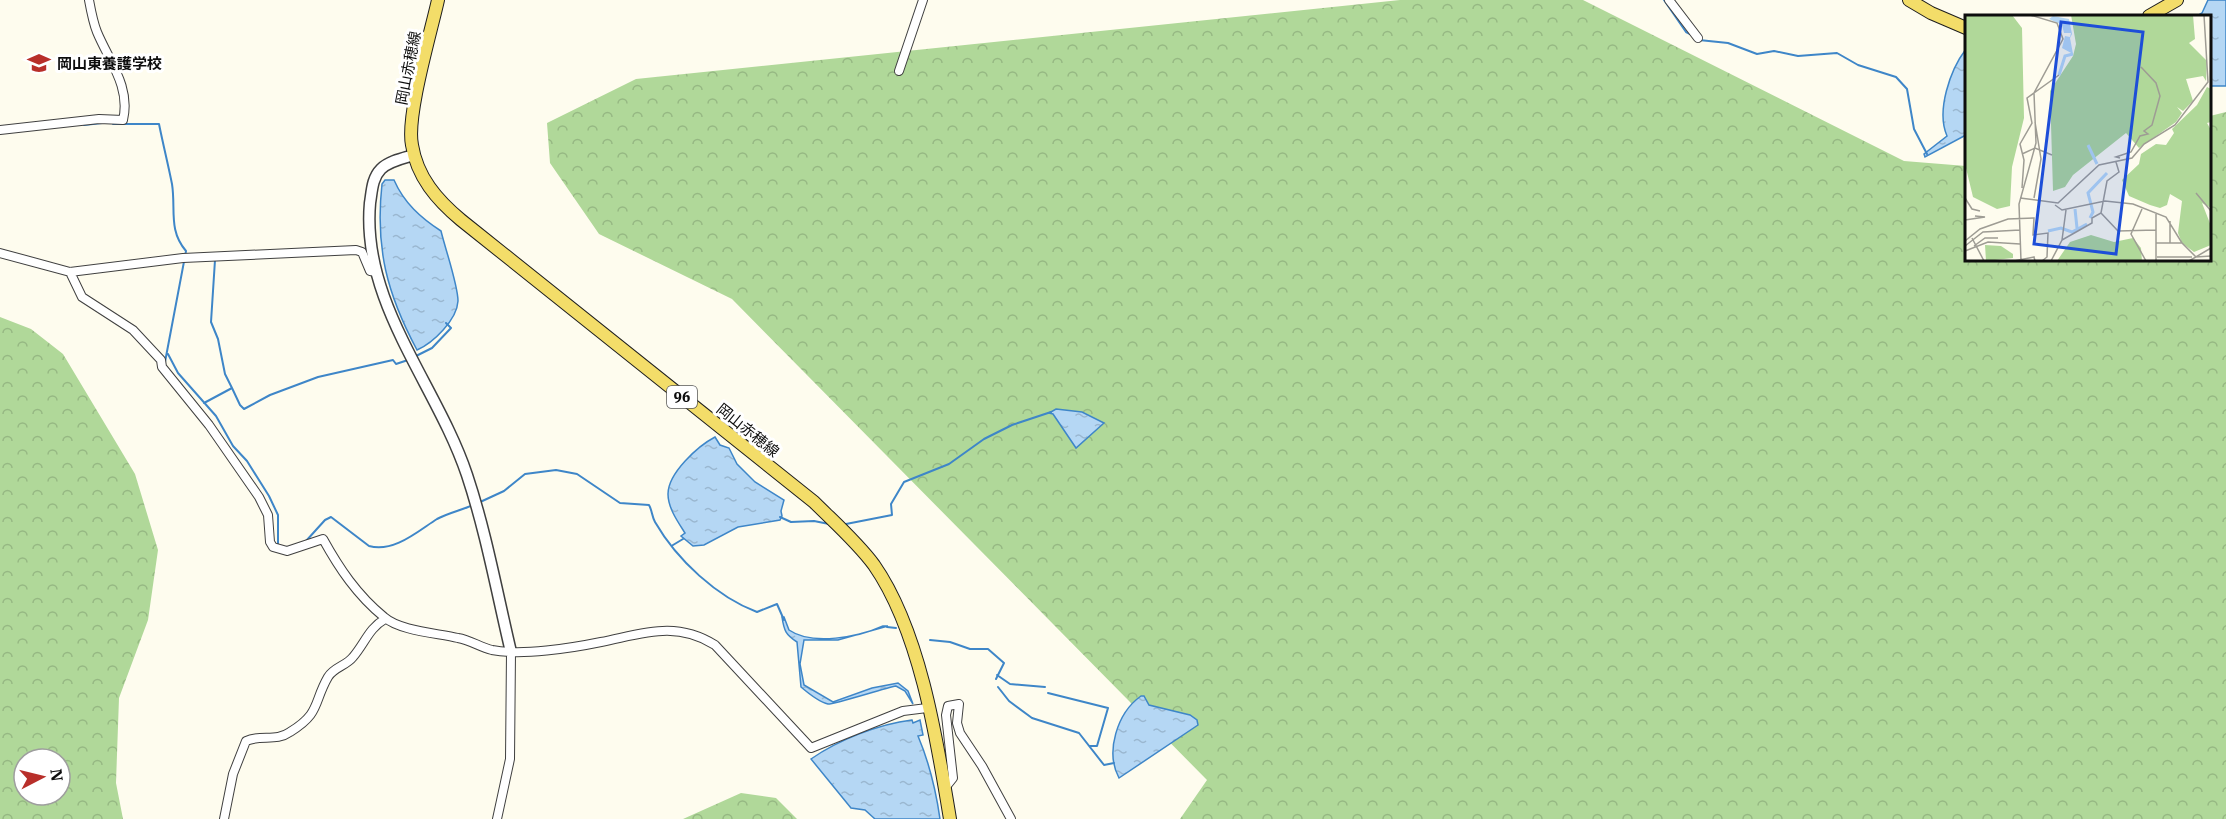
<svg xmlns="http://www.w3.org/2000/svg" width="2226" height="819" viewBox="0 0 2226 819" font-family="'IBM Plex Serif','Noto Sans JP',serif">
  <defs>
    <pattern id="forest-crowns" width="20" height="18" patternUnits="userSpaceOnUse" patternTransform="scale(1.5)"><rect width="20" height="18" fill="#b0d899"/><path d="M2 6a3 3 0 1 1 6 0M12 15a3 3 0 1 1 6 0" fill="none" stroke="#96b883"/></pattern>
    <pattern id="water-ripples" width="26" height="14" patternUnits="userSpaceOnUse" patternTransform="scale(1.5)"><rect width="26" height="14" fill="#b5d7f4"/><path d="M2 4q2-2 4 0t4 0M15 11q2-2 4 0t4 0" fill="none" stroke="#9ab7d0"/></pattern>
  </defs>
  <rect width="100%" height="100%" fill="#fefcee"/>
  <path fill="url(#forest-crowns)" fill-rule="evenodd" d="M1400,0h183l321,161 62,5v94h244v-144l16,-4v707h-1046l27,-39 -475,-481 -133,-65 -49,-71 -3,-40 89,-44z
    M0,317l31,12 32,25 72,120 23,76 -10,70 -29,78 -3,85 7,36h-123zM24,759h36v36h-36z
    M741,793l35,5 21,21h-114z"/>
  <path fill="url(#water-ripples)" stroke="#3e86c8" stroke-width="1.5" d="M2208,0h18v86h-16v-70h-13l5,-3z
    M1966,49v86l-41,22 -1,-3 23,-18c-11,-25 3,-66 19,-87z
    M385,180h9c10,23 27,38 47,51 4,17 17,54 17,70 -1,19 -25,42 -41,49 -30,-56 -42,-102 -35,-166z
    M1056,409l26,3 22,11 -28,25 -23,-34 -4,-1z
    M715,437l5,8 9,3 8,16 18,18 29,18 -3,11 1,5 -2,4 -42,7 -34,18 -11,1 -12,-10 4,-3c-7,-11 -17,-25 -17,-39 0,-21 30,-48 47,-57z
    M782,617h2l5,13c23,16 70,7 94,-4h5l-50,14h-34l-4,24 4,21 29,17 39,-14 26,-5 10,8 5,13 -8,-13 -9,-5c-11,2 -64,19 -68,18 -9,-2 -20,-11 -27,-17l-4,-45c-11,-7 -13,-11 -15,-25z
    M1141,696h3l5,9 41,10 7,5 1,5 -79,53c-14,-26 -2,-65 22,-82z
    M912,720l1,3 7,-3 3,15 -5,1c11,26 18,55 22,83h-65l-10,-9 -14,-2 -40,-49c27,-19 68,-35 101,-39z"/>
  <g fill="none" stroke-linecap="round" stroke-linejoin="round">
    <path stroke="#3e86c8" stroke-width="2" d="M1664,0l22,32 6,3
      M1699,40l29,3 29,11 17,-3 24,5 39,-3 21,12 38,12 11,12 7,40 13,25
      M113,124h46c4,20 9,40 13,60 4,25 -4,46 14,67l-21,111
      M84,125l18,-2
      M215,260l-4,62 7,17 7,35 7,14
      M168,354l10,19 38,43 17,30 14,15 22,35 9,19v32
      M416,356l16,-8 19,-20 -5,-5
      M204,403l28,-15 8,17 4,4 26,-14 48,-18 75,-17 3,4 12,-4
      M478,503l26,-12 21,-17 31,-4 21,4 43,29 29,2c3,5 3,12 6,17 22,38 62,75 102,90l20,-8 7,16
      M780,517l11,5 23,-1 15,3
      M846,524l46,-9 -1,-11 13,-22 45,-18 35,-25 28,-14 39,-13
      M306,541l19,-21 6,-3 38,29c25,7 49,-15 68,-27 11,-6 25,-9 36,-14
      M673,545l10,-6
      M887,627l9,1
      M930,640l20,2 20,7h18l16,14 -8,16
      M997,675l13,9 35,3
      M998,687l11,14 23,17 47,15 25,32 10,-2
      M1048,693l60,15 -11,38h-7"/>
    <g stroke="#404040" stroke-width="10">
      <path id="minor" d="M1669,0l29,38
        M899,71l24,-71
        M0,130l99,-11 24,1c8,-33 -14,-59 -26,-88 -4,-10 -6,-21 -8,-32
        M0,253l70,19 113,-14 173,-8 6,2 8,19 7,1
        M70,272l12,25 51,33 28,30 1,7 47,58 50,72 9,18 2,27 3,5 14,4 36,-12c16,29 34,56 61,78 16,14 53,16 74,21 12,2 22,9 34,12 29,6 80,-2 109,-8 41,-8 74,-22 114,3l96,103 92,-37 24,-3
        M945,788l8,-10 -7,-63 2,-9 11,-2 -2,19 3,10 22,33 29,53
        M224,819l9,-45 13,-33c15,-7 30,1 44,-9 31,-19 23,-29 38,-55 6,-10 18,-11 25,-20 12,-14 16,-29 32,-38
        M497,819l13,-60 1,-107"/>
    </g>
    <g stroke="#404040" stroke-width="13">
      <path id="tertiary" d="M414,155c-10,3 -25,6 -33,14 -9,9 -9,22 -11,34 -9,100 67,182 97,272 19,57 30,118 44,177"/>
    </g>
    <g stroke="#1e1e1e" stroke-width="14">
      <path id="primary" d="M438,0c-7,32 -32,116 -26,145 5,32 25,55 49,75l353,282c20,20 43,40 60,63 46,66 63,175 76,254
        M1909,0l22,13 35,15
        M2149,16l28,-16"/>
    </g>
    <use href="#minor" stroke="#fff" stroke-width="8"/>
    <use href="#tertiary" stroke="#fff" stroke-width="10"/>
    <use href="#primary" stroke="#f3dd69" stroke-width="12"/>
  </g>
  <defs>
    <g id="school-bare" transform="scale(1.8)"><path d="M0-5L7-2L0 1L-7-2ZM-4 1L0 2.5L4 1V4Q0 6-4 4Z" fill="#b82f2a" stroke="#fff" stroke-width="2.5" paint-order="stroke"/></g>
  </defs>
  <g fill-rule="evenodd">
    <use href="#school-bare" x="39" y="63"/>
  </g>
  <g text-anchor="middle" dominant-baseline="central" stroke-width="6" stroke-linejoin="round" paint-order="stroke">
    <rect fill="#fff" stroke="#565656" stroke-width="1.5" x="667" y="386" width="30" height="22" rx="4.5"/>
    <g font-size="14" font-weight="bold" fill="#0d0d0d">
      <text x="682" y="397">96</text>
    </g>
    <g font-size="15" font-weight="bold" fill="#0d0d0d" stroke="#fff" text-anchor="start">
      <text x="57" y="63">岡山東養護学校</text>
    </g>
    <g font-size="15" fill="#0d0d0d" stroke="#fff">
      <text transform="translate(408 68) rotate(-79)">岡山赤穂線</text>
      <text transform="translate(748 430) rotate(39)">岡山赤穂線</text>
    </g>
  </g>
  <g transform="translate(1965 15)">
    <rect width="246" height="246" fill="#fefcee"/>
    <path d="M0,0h47l10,13 2,90 -12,49 -2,39 -13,3 -24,-12 -8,-33zM106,0h122l2,24 -6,4 18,18 -1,20 -3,-5 -17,3 7,22 -10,10 -6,-4 5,6 -6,9 -37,26 -13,-15 -53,42 -8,12 -12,4 -3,-100 23,-35 3,-12zM242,72l4,2v33l-4,1 4,7v78l-9,-5 9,23v19l-17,7 -12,-9 -4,-10 4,-32 -12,-7 -3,11 -7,3 -10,-3 -21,-9 -7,-16 17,-16 2,-10 15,-10 10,1 8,-12 -2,-4 25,-24zM126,220l23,7 19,-4 8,10 1,13h-85l13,-19zM20,230l16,1 12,8v4l-27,3z" fill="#b0d899"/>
    <path d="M88,1l16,3 3,15 -2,4 3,16 -11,-6 3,-12 5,1 1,-4h-7l-2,-8 -13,-6z" fill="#b5d7f4"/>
    <path fill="none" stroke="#b5d7f4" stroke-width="3" d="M94,60l6,-19 8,-2M123,130l9,19M110,194l2,19M125,203l3,-6 -5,-19 19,-20M83,216l13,-3 11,4 15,-8"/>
    <path fill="none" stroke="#9e9c94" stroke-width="1.5" d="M57,139l13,-6 17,7M155,143l-4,-1 15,-5 9,-16 8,-2 -4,-3 8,-6 8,-29 -4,-13 -15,-16M57,173l2,-28 -4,-16 12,-21 -5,-25 32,-23M231,178l15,18M0,183l7,11 8,2M55,183l38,5 41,-38 33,-7 12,-14 31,-19 33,-43 -4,-67M69,183l7,-39 -6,-37M90,190l7,5 43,-9 28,3 33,13 16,26M177,194l-11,25 15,27M136,198l17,18 38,-1M191,199v47M0,205l20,-3 -10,-1M7,223l12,23M97,225l30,-17v-5l9,-5 6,-32 12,-9 -3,-10M0,226l15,-12 28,-10 26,-1 -1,17 15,-2 -1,24 -5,4M191,228h26l14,14 15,-1M205,228v-22M0,231l18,-14 37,-2M9,231l11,-8h13M0,236l23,-9 32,2M192,242h35M49,246l20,-4 1,4M56,246l-2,-57 17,-61 -2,-50 29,-54 -6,-16 -27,-8M86,246l11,-21 4,-30M224,246l22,-13"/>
    <path fill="#1d4ed8" fill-opacity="0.15" stroke="#1d4ed8" stroke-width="3" d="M96,7l82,10 -27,222 -82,-10z"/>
    <rect width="246" height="246" fill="none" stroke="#0d0d0d" stroke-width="3"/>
  </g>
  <g transform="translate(42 777) rotate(83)"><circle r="28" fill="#ffffff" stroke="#9e9e9e" stroke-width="1.5"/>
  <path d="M0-4.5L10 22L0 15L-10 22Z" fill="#b82f2a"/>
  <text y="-9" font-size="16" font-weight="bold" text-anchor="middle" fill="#0d0d0d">N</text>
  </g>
</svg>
